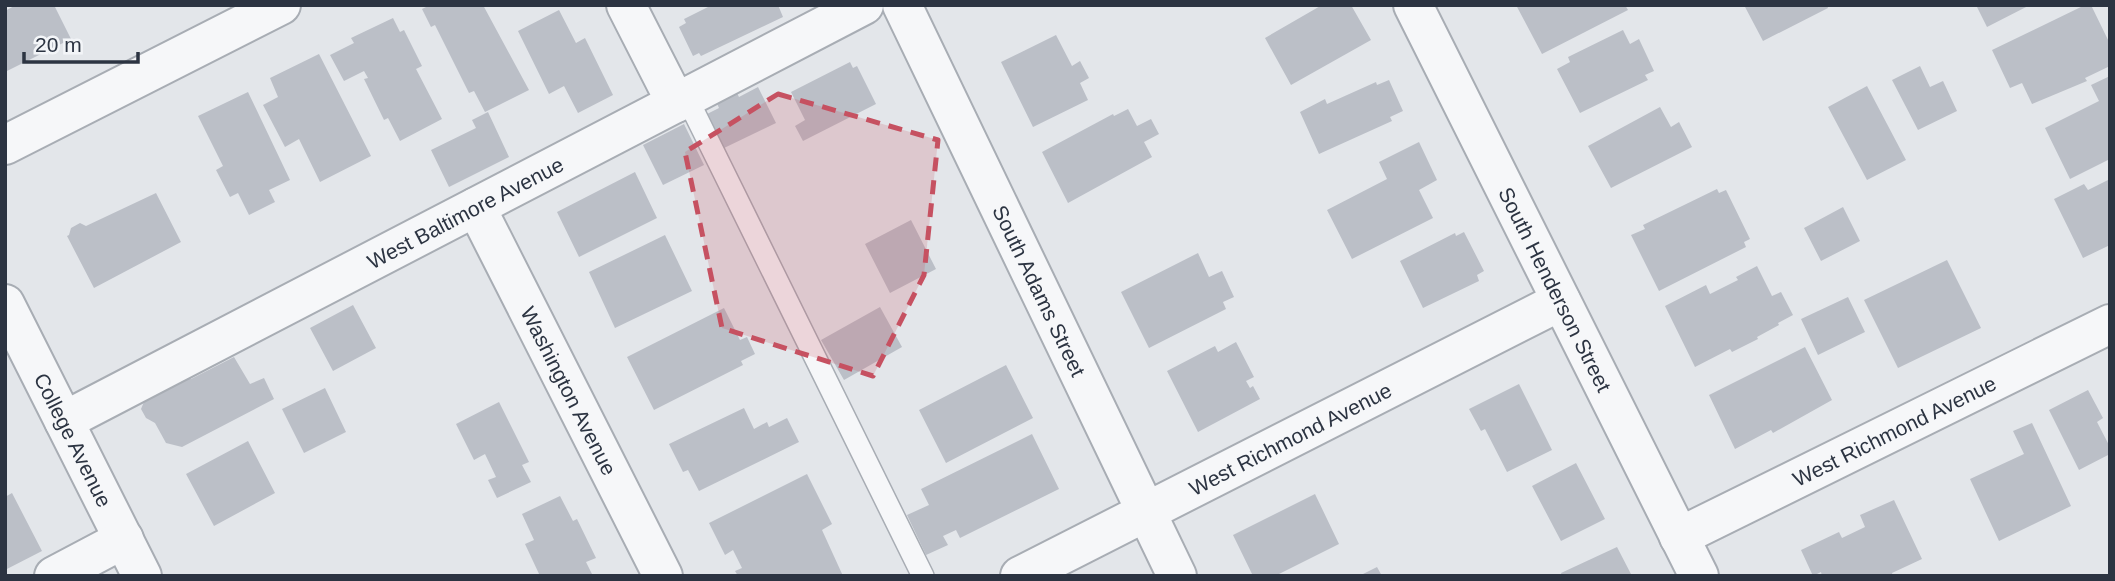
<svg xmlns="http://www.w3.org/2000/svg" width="2115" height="581" viewBox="0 0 2115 581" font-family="Helvetica,sans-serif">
  <rect width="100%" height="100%" fill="#e3e6ea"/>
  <path fill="#bbbfc7" d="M16,5h38l17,34 -66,33v-61z
    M430,5h53l46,85 -44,22 -11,-21 -5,2 -34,-68 -4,2 -9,-18z
    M712,5h66l5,12 -82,39 -2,-3 -6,3 -14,-29 7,-4 -2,-4z
    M1322,5h29l20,35 -80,45 -26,-47z
    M1516,5h109l3,5 -86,44z
    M1744,5h83l1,3 -65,33z
    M1976,5h54l-43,22z
    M2085,5h6l19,39v22l-25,12 2,3 -55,23 -10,-21 -12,5 -18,-38z
    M559,10l17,33 9,-5 28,57 -35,18 -14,-27 -15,8 -31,-63z
    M393,18l7,14 4,-2 18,36 -6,3 26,50 -42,22 -12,-23 -4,2 -20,-41 4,-1 -4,-7 -20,10 -14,-26 24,-12 -3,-5z
    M1623,30l7,14 9,-5 15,32 -9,4 3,5 -68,33 -23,-44 13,-7 -2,-5z
    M1056,35l16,31 8,-5 9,17 -9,5 8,17 -55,27 -32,-65z
    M319,54l52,102 -51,26 -21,-43 -14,8 -22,-42 15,-8 -8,-19z
    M850,62l3,6 4,-2 19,38 -73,37 -8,-15 10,-6 -14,-28z
    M1920,66l10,21 13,-6 14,30 -39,19 -26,-50z
    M2110,76v83l-40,20 -25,-51 54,-27 -8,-16z
    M1389,80l14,31 -13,6 2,4 -73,33 -19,-42 25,-13 2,5 49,-22 1,3z
    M1867,86l39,74 -39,20 -39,-73z
    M758,87l18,36 -54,26 -17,-34 14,-7 -4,-9 20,-10 4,8z
    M248,92l42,88 -21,10 6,12 -26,13 -11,-22 -8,4 -14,-27 7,-4 -25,-50z
    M1660,107l11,20 8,-5 13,25 -81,41 -23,-42z
    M1128,109l9,17 14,-7 8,15 -15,8 8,15 -84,46 -26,-51 71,-38 1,2z
    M488,112l21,45 -60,30 -18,-37 45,-22 -4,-8z
    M684,124l20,41 -41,20 -20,-40z
    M1419,142l18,38 -18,10 14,28 -81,41 -25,-49 60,-31 -8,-17z
    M635,172l22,46 -78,39 -22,-45z
    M2110,179v66l-27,13 -29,-59 30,-15 4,6z
    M1717,189l2,4 7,-3 24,49 -6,3 2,5 -87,44 -28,-56 14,-6 -2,-4z
    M156,193l25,49 -87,46 -27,-52 2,-1 2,-7 9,-5 6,3z
    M1843,207l17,34 -39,20 -17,-33z
    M911,220l25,49 -46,24 -25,-49z
    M1464,232l20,39 -7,4 2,6 -56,27 -23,-47 55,-28 1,3z
    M665,235l27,56 -77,37 -26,-56z
    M1198,253l11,24 13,-6 12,26 -11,5 3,7 -77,39 -28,-56z
    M1947,260l34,68 -83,40 -34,-68z
    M1757,266l15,30 9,-4 12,23 -15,8 1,2 -22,12 1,2 -26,13 -2,-3 -35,18 -30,-61 41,-21 4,9 28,-14 -2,-3z
    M1848,297l17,35 -47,23 -17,-36z
    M353,305l23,43 -43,23 -23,-43z
    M880,307l22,40 -58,33 -23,-40z
    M724,308l16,32 7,-3 8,17 -14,7 2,4 -89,45 -27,-53z
    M1236,342l18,35 -8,4 4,7 3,-2 7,13 -62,33 -31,-61 48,-25 3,6z
    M1805,347l27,53 -59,33 -2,-3 -36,19 -26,-54z
    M234,357l16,27 14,-6 10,21 -92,48 -16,-4 -11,-20 -9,-5 -5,-9 5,-12 42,-23 3,5z
    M1006,365l27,53 -87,45 -27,-53z
    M1519,384l33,66 -45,22 -22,-43 -4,2 -12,-22z
    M325,388l21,44 -42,21 -22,-44z
    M2088,390l15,28 -6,4 13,25v7l-31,16 -30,-60z
    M499,402l30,60 -7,3 9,17 -34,16 -9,-18 8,-3 -11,-23 -11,6 -18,-36z
    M744,408l10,21 13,-7 2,5 18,-9 12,24 -100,49 -11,-21 -5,2 -14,-28z
    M2032,423l39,83 -72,35 -29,-62 54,-25 -11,-23z
    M1032,434l27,55 -99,49 -4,-8 -13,6 5,9 -22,10 -19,-40 22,-10 -8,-16z
    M248,441l27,52 -61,33 -28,-52z
    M1576,463l29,56 -44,22 -29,-55z
    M807,474l25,50 -10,6 21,46h-105l-3,-5 7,-3 -9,-18 -8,5 -16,-32z
    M12,493l30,58 -37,19v-73z
    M1315,494l24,50 -64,32h-22l-20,-41z
    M560,496l13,25 4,-2 19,39 -10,4 7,14h-53l-15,-32 9,-4 -12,-26z
    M1894,500l28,59 -30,14 1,3h-71l-1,-4 -8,4 -12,-26 38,-18 3,6 23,-11 -5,-12z
    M1617,547l15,29h-70l-1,-3z
    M1377,567l5,9h-23z"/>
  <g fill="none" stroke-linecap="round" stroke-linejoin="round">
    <g stroke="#a8adb4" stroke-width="24">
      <path id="lane" d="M687,98l236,478"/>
    </g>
    <g stroke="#a8adb4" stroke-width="42">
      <g id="street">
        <path d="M626,5l50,98"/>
        <path id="s1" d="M902,5l275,571"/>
        <path id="s2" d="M1413,5l286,571"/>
        <path d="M5,145l276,-140"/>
        <path id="s3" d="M476,207l187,369"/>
        <path id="s4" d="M5,304l137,272"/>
        <path id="s5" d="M64,421l800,-416"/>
        <path id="s6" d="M1679,537l431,-213"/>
        <path d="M54,576l70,-37"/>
        <path id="s7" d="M1020,576l541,-275"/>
      </g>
    </g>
    <use href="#lane" stroke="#f6f7f9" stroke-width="21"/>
    <use href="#street" stroke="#f6f7f9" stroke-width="38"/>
  </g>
  <path fill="#c65161" fill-opacity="0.2" stroke="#c65161" stroke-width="5" stroke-dasharray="14 9" stroke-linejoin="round" d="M778,94l160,46 -14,135 -51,101 -151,-48 -37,-176z"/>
  <g text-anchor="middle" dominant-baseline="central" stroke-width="6" stroke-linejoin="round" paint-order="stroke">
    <g font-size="21" fill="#2c3442" stroke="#f3f5f8">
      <text stroke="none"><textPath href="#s5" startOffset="452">West Baltimore Avenue</textPath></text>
      <text stroke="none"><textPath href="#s1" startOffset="317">South Adams Street</textPath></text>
      <text stroke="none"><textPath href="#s2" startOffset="318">South Henderson Street</textPath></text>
      <text stroke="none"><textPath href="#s3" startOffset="206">Washington Avenue</textPath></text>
      <text stroke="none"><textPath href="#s6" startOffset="240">West Richmond Avenue</textPath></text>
      <text stroke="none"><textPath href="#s7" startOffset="303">West Richmond Avenue</textPath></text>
      <text stroke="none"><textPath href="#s4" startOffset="152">College Avenue</textPath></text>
    </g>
  </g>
  <rect width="2115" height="581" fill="none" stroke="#2c3442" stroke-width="14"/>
  <path d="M24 52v10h114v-10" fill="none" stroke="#2c3442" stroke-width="3.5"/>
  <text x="35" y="52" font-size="21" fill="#2c3442" stroke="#f3f5f8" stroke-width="5" paint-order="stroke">20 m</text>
</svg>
